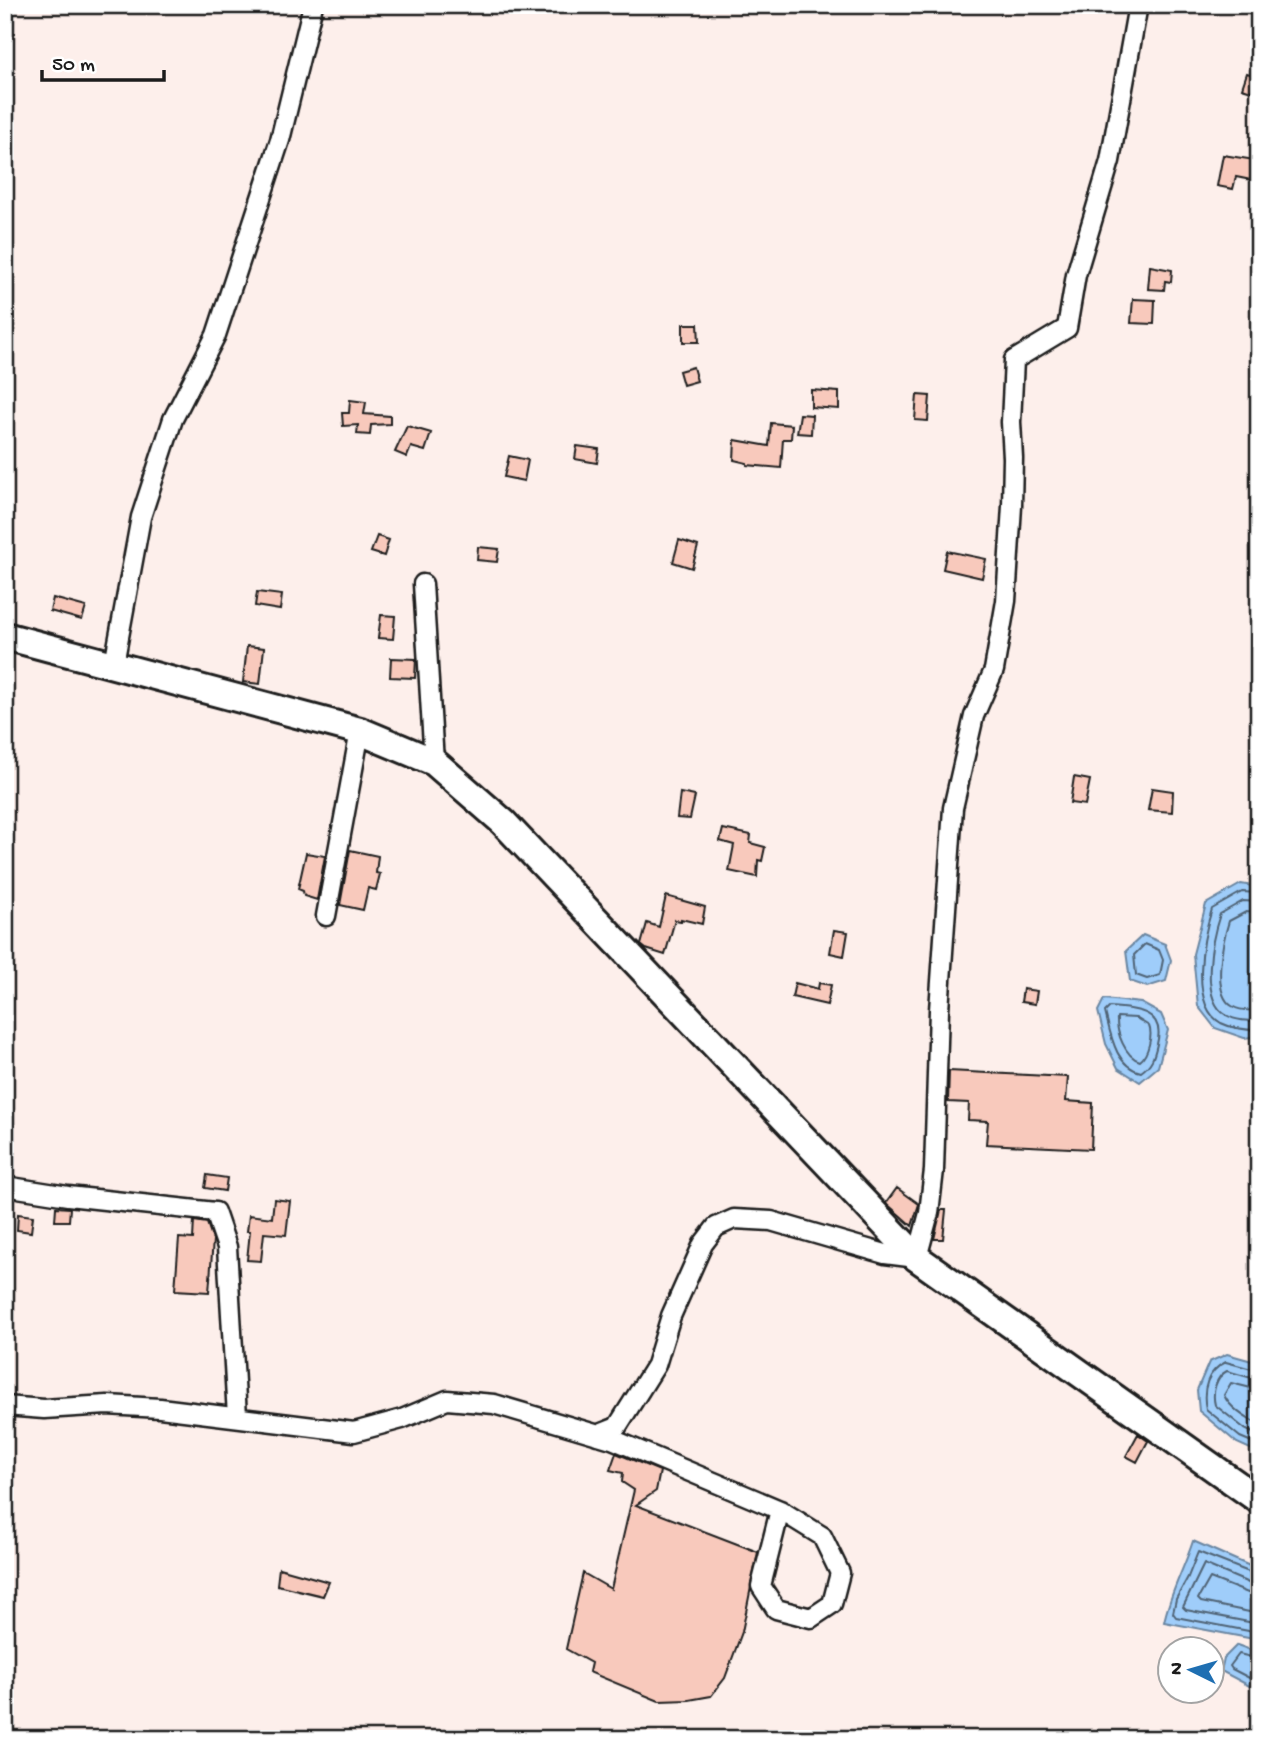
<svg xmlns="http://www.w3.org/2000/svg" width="1264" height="1744" viewBox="0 0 1264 1744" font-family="'Gochi Hand',sans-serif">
  <rect width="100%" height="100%" fill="#fdefeb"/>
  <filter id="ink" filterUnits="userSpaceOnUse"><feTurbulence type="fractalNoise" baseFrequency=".0143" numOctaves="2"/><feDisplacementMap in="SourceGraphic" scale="14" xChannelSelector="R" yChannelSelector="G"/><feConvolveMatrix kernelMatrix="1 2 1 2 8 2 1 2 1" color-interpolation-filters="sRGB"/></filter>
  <g filter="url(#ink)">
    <path fill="#9fcdfa" stroke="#6b86a1" stroke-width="2" d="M1241,884l18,3v149l-15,2 -29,-10 -17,-22 -5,-52 13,-50z
      M1143,935l22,9 6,16 -5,21 -19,6 -17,-6 -4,-30z
      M1104,999l37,4 20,11 7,16 -10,37 -18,15 -22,-14 -12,-24 -8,-33z
      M1227,1354l25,7 7,5 -2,86 -20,-9 -38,-32 -2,-21 12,-28z
      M1193,1541l66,29v70l-95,-18c6,-29 20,-53 29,-81z
      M1237,1645l22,8v38l-38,-20 3,-13z"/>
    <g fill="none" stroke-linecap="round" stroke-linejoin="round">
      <path stroke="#506375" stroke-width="2" d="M1259,893l-17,-1 -30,17c-9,28 -23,96 9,114 12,6 25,7 38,7
        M1259,902l-16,-1 -23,13c-8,24 -21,85 6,101 10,6 22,6 33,6
        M1259,913l-13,-1 -17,9c-6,19 -18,72 3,85 8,5 18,5 27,4
        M1145,944l14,6 4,10 -3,15 -13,4 -11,-4 -2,-20z
        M1110,1007c26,2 56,3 47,37 -3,13 -5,20 -16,28 -26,-6 -30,-37 -36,-60z
        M1117,1017l19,1 13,8c4,9 -1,29 -9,35 -15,-4 -24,-29 -23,-44z
        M1259,1371l-33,-9c-19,9 -24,27 -20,47l34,28 19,8
        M1259,1380l-32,-9c-12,6 -15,22 -12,34l30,24 14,7
        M1259,1390l-28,-7 -7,12c5,12 22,24 35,29
        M1259,1576l-61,-24 -10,25 -12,22 -3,14 3,4 83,16
        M1259,1584h-8l-47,-20 -21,43 3,3 73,14
        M1259,1595l-11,-2 -38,-15 -12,21 3,3 58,12
        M1259,1659l-20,-5 -9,12 2,3 27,14"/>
    </g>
    <path fill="#f8c9bc" stroke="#1c1c1c" stroke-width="2" d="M1247,73l12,4 -4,15 -13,-4z
      M1223,155l32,5 -4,20 -15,-3 -3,12 -16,-3z
      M1150,266l22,4 -1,12 -6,-1 -1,9 -16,-1z
      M1133,299l22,1 -1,24 -23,-1z
      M683,324h15l1,18h-16z
      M693,367l4,14 -14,4 -4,-14z
      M811,390l28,2v17l-28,-2z
      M917,395l13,1 -2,25 -13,-1z
      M350,400l16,2 -2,12 26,2v8l-19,1 -1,10 -13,-1 1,-9 -15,1 -1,-13h7z
      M800,414l12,1 -1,19 -14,-1z
      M771,423l21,2 -1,14h-8l-2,29 -34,-3v-2l-13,-3 1,-20 34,6z
      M407,426l24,7 -6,18 -14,-4 -4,10 -12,-5z
      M577,446l22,3 -2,14 -22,-4z
      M509,456l19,4 -4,21 -20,-4z
      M377,536l12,4 -5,16 -13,-4z
      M679,540l19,6 -6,22 -19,-6z
      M478,547l21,2 -2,13 -20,-2z
      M947,551l39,8 -4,19 -39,-9z
      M257,592l25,3 -2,15 -25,-4z
      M53,598l33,9 -4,13 -32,-9z
      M381,615l14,1 -2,23 -15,-1z
      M247,646l17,2 -4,36 -17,-2z
      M391,658l25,1 -1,19 -25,-1z
      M1074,777l16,3 -5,25 -15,-2z
      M1152,788l21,3 -1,21 -24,-2z
      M680,793l15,3 -5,23 -13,-1z
      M723,829l28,6 -1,8 15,4 -3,14 -4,-1 -1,17 -28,-6 5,-26 -14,-4z
      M350,850l28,6 -2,17 4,1 -4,16 -8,-2 -5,22 -23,-5z
      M306,853l19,3 -8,44 -13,-4 -1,-5 -5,-2z
      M666,896l39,11 -3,17 -21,-5v2l-6,-1 -10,35 -19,-6 -5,-4 6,-22 12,4z
      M834,930l14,2 -4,24 -14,-3z
      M795,983l23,6 1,-6 12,2 -4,20 -35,-8z
      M1023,989l14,2 -2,13 -14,-2z
      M949,1071l119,6 -2,24 27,2 -2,46 -105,-5 2,-23 -20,-1 1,-17 -21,-1z
      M207,1175l20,3 -2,13 -20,-3z
      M897,1188l22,16 -7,22 -26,-23z
      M274,1199l16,2 -4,34 -22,-2 -3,28 -14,-1 3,-29h-3l2,-16 23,3z
      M56,1207l14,1 -1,13h-14z
      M941,1210h5l-3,29h-9z
      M18,1214l15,2 -2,16 -14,-2z
      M194,1221l13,2 6,17 -4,52 -34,-2 4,-52 14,1z
      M1138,1434l10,7 -11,21 -11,-6z
      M616,1453l44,18 -4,20 -20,14 122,47 -16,80 -17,46 -14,18 -22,4 -30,1 -70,-29 2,-9 -25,-14 17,-76 28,16 23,-99 -12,-8 1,-9 -13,-3z
      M279,1568l50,14 -6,14 -46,-11z"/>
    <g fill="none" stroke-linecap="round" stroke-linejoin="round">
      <g stroke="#1c1c1c" stroke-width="23">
        <path id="street" d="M423,584l11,178
          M114,664l27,-147 32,-98 43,-84 64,-195 33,-135
          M326,916l34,-185
          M5,1186l63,10 147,16 12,35 10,169
          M5,1406l39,3 63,-4 53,3 194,24 48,-13 45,-19 47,4 118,35 168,71 42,26 18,37 -8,31 -21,14 -35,-9 -15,-23 19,-76
          M597,1435l20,-8 39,-62 15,-49 32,-72 13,-17 18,-8 37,2 114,33 32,4 12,-45 5,-43 5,-160 14,-202 21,-92 20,-46 12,-69 6,-95 1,-48 -2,-36 3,-62 53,-32 9,-53 34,-114 28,-156"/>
      </g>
      <g stroke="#1c1c1c" stroke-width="32">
        <path id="secondary" d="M5,636l355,95 74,31 69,60 414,436 342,242"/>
      </g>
      <use href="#street" stroke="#fff" stroke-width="18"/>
      <use href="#secondary" stroke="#fff" stroke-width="26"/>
    </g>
  </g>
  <rect width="1264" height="1744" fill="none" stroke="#fff" stroke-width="28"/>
  <rect x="14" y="14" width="1236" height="1716" fill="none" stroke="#1c1c1c" stroke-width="2.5" filter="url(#ink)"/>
  <g transform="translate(1191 1670) rotate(275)"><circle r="33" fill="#ffffff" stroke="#a4a4a4" stroke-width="2"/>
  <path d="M0-5L12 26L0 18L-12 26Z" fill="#1f6fb2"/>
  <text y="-10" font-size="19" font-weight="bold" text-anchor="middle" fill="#1c1c1c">N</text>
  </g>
  <path d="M42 70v10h122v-10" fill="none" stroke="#1c1c1c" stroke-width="3.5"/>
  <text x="52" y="70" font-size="21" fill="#1c1c1c" stroke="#ffffff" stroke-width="5" paint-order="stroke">50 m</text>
</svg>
